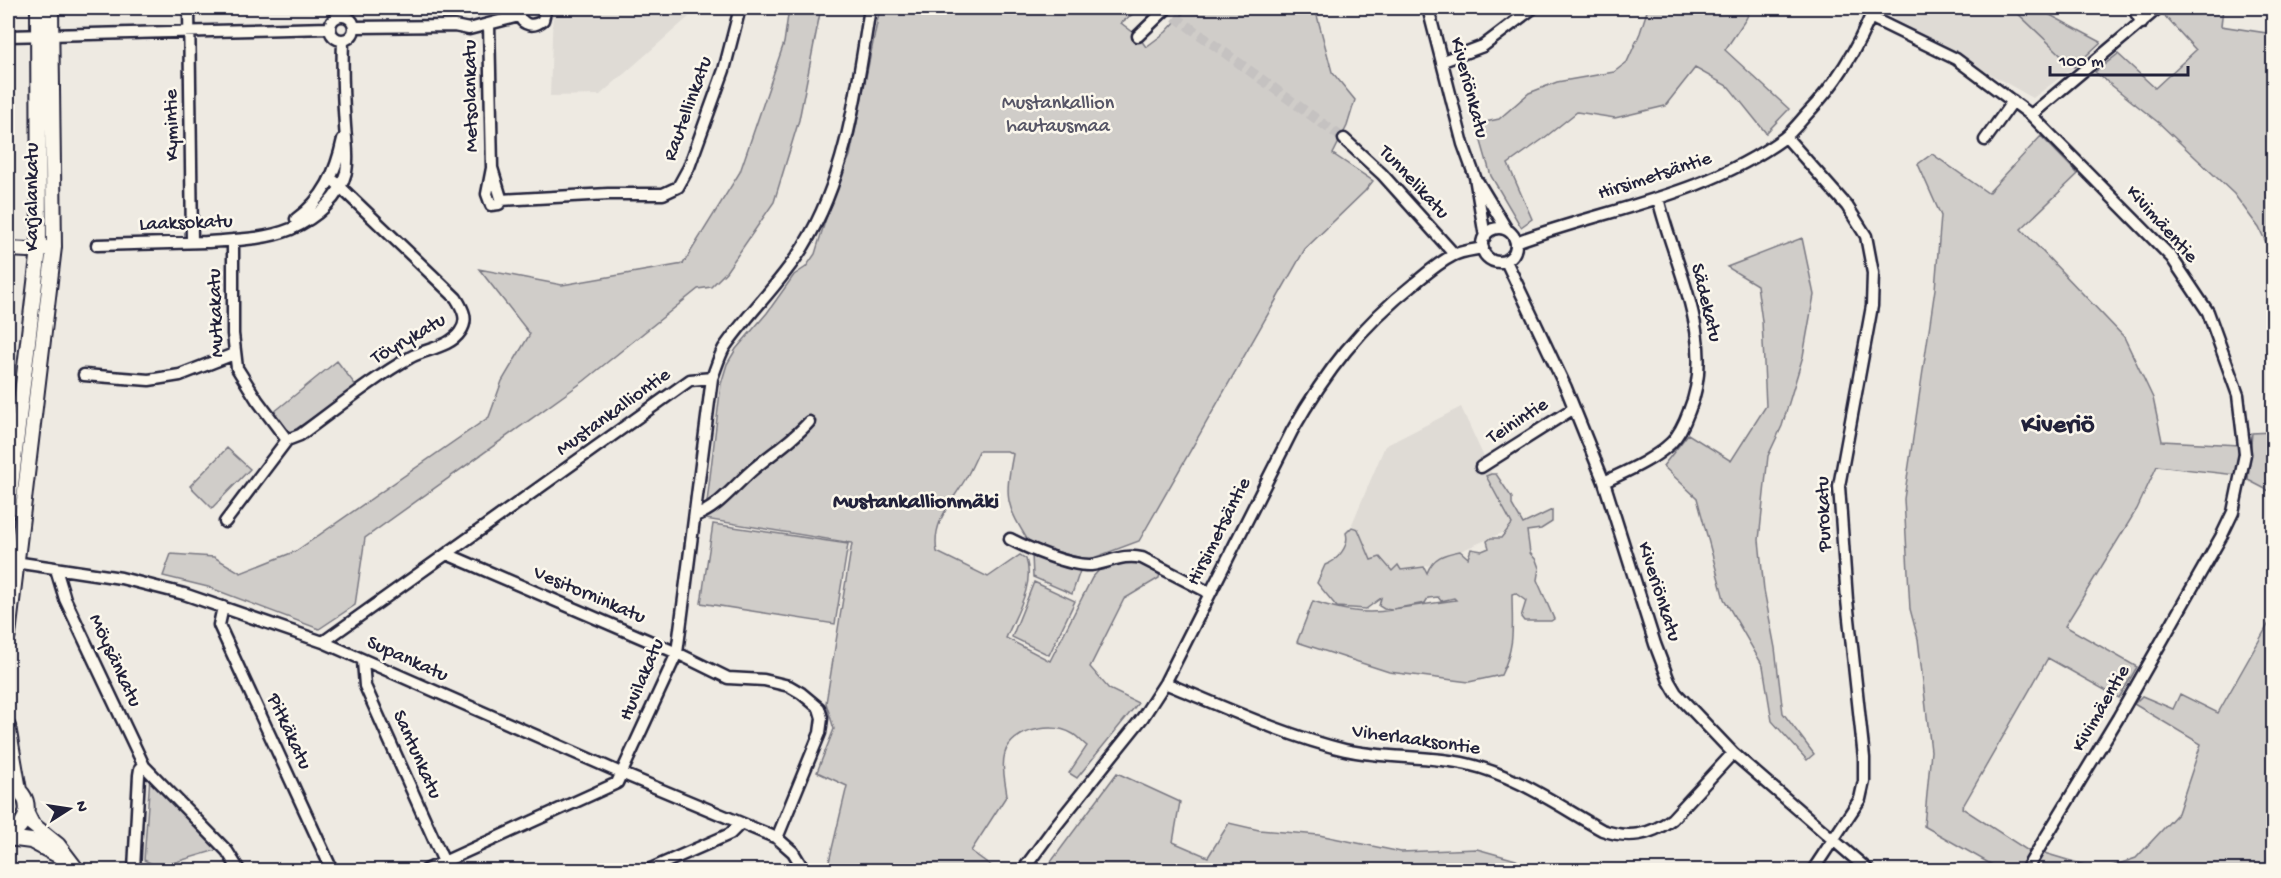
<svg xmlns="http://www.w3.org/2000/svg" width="2281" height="878" viewBox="0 0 2281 878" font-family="'Gochi Hand',sans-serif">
  <rect width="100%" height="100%" fill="#eeeae2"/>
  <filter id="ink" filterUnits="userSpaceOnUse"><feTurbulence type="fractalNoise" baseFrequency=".0167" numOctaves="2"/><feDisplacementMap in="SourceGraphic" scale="12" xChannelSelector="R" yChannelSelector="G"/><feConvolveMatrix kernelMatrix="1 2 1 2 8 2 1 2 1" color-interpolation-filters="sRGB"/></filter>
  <g filter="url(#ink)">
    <path fill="#dfdbd5" d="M553,8h146l-99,87 -50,1z
      M1887,8h125l62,59 -41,31 -136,-76z
      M1461,407l32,70 25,49 -135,59 -31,-61 33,-78z"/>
    <path fill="#d0cdc9" stroke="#797882" stroke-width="1.5" fill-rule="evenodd" d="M789,8h32l-22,112 -25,82 -48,70 -15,15 -13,2 -114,92 -219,157 -10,67 -36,24 -111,-42 -45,-11 8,-22 43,3 27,16 55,-22 193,-134 13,-36 28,-47 -51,-65 83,16 121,-21 57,-92 44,-129z
      M880,8h261l-20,15 17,13 8,11 20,-15 22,-24h127l17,64 23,28 -8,26 -14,28 40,27 -8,10 -60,58 -166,292 -51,19 -58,-16c-24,-40 -26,-43 -17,-90l-6,-3h-28c-4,9 -8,18 -13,27 -13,23 -35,44 -29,74l51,25 32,-22 6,4c9,26 -10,55 -20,79l44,23 42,-83 8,-9 30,-12 30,16 -1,5 -35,21 -34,68 19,22 29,14 -61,75 -8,-5 18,-27c-5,-4 -9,-9 -14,-12 -18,-11 -51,-6 -64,11 -10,13 -4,35 -2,50l-36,56 26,19h-170l20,-84 -30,-14 17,-43 -8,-26 26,-160 -147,-24 16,-135 6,-20 9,-15 31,-36 27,-38 12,-8 9,-13 20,-65 15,-33z
      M1648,8h103l-5,11 -21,31 64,59 -23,24 -37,-46 -34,-19 -30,38 -50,12 -38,-6 -34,27 -35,25 24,55 -11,8 -30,-51 -15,-52 23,-5 30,-26 28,-11 57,-10 13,-10 13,-29z
      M2012,8h25l64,34 -27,25z
      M2169,8h54l-2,18 52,8v223l-14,-29 -25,-34 -75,-71 -64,-51 23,-18 37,34 41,-38 -34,-37z
      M2041,136l37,38 -57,55 103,108 29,61 9,43 77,4 -3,30 -79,-9 -20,43 -72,117 72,41 -18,31 -71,-40 -86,150 68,44 -10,18h-19l-77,-44 7,-75 -13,-112 -8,-30 -6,-110 31,-210 6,-73 -23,-52 14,-10 56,39z
      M1802,238l12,57 -11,61 -21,70 -14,30 -9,84 5,50 11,58 8,65 31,41 -7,6 -35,-39 -9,-55 -39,-67 -27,-101 -34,-32 25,-32 43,27 35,-55 -4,-85 -5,-36 -30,-18z
      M337,361l20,26 -67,46 -16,-21z
      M2273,432v61l-25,-13 4,-47z
      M227,448l23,21 -38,39 -22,-22z
      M1491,474h5l16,24v7l11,19 29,-14v12l-11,7 -14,2 3,22 6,7 3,8 -2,12 17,39 -3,2h-27l-3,-4 5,-16 -11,-8 -3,1c0,32 4,51 -11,81l-32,7 -80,-10 -92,-30 16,-41c27,9 51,14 79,9l-8,-1 -5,-3 2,-8 -15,11 -29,-2 -20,-24 8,-18c12,-4 25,-19 21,-32l6,-6 6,2 13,31 9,-3 12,14 6,-6 3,5 23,-3 3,6c6,-16 17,-19 33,-22l8,7 3,-9 11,2 7,-3 -2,-7 4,-3h10l11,-14 -26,-48zM1438,597l3,4 13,-3 2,2 -63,9 32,-6 3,-5z
      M713,524l135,20 -13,80 -134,-21z
      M1032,554l49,14 -9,26 -39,-17z
      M1034,582l41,19 -26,54 -37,-18z
      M2273,616v254h-239l10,-17 57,17 35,-12 42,-45 23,-69 -67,-40 8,-8 31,13 7,-15 38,19z
      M1117,773l63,29 -7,40 35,15 21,-34 30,7 60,5 82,17 76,-3 39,11 14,10h-485z
      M150,776l70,73 -61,18 -15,-7z
      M8,789c14,10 15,30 0,39z"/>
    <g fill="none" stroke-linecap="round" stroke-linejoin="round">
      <path stroke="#c5c2c1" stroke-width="10" stroke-dasharray="10 5" stroke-linecap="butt" d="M1163,8l181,131"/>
      <g stroke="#22223b" stroke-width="15">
        <path id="minor" d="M189,8l3,234
          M518,8c0,15 13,22 25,12l3,-12
          M1428,8l35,136 12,33 10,60
          M2133,8l9,15
          M330 28a12 12 0 1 1 24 0a12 12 0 1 1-24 0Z
          M1870,17l86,42 75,56 141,143 36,54 30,83 7,59 -12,58 -12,25 -103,181 -92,152
          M489,24l3,144 9,30 -2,6 -8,1 -4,-11 5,-26
          M354,27l100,-1 15,3 50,-13
          M8,36l322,-8
          M1138,36l29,-28
          M1443,61l40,-15 50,-38
          M2031,115l127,-107
          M1786,137l61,69 19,30 7,37 -1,33 -33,180 8,114 17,158v23l-4,18 -47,71
          M1344,139l38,35 72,80
          M1985,140l28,-39
          M1478,182l29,48
          M501,200l107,-6h55l15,-7 11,-20 35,-97 16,-62
          M296,219c28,-20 40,-47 47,-80
          M1482 245a17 17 0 1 1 34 0a17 17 0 1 1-34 0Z
          M233,240v94l4,34 20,32 30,40
          M1516,242c90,-33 189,-46 268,-104 8,-6 15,-15 22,-23 31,-32 52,-67 68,-107
          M97,245c36,-1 72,-2 109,-3 28,-2 58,-2 85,-13 24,-10 49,-31 55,-57 3,-16 0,-30 -1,-46 -2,-28 -3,-58 -2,-86
          M1506,261l60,127 38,94 51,162 14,37 7,12 57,60 135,117
          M84,375l65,5 31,-5 54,-21
          M1481,467l93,-59
          M1604,482c23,-11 48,-21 67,-39 8,-8 14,-21 18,-32 29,-68 -15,-146 -31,-213
          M695,516c25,-9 40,-32 61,-49 18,-15 37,-27 53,-45
          M225,522l62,-82 13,-5c37,-27 72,-56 111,-78 15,-8 39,-10 49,-25 9,-12 3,-23 -4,-34l-125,-120
          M1010,539c19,10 60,27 81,26 18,-2 32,-12 51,-7l68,35
          M447,554l230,99 51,25 36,2 25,6 12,7 18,15 3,10 -2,15 -43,105
          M8,561l113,17 63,16 139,48 298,131 156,65 16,14 11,18
          M56,569l9,30 79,167 83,85 12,19
          M223,607l-4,18 113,245
          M323,642l367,-262 22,-2
          M363,661l2,25 79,176
          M1165,683c59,24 118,52 180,67 41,9 83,5 122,14 49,11 92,42 135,66 26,9 48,6 70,-11l61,-66
          M134,869l5,-94 1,-6 4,-3
          M426,870l191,-87 60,-130 35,-275c4,-10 7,-21 12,-30 24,-35 56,-64 79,-101 44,-71 54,-158 67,-239
          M648,870l82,-36 10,-10
          M1023,870l31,-42 89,-111 22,-34 127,-252c34,-60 69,-105 123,-148 11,-9 23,-20 37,-27 8,-5 21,-6 31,-8"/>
      </g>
      <g stroke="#22223b" stroke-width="18">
        <path id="major" d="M8,249l20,1 18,-2
          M8,511l31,-262 -1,-241
          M8,635l46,-388 -3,-239
          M8,726l11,64
          M8,783c27,14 23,38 0,54
          M27,814l5,10 26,21 19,25
          M8,838l23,3 30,16"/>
      </g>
      <use href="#minor" stroke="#fbf7ec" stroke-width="10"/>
      <use href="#major" stroke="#fbf7ec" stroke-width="14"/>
    </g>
  </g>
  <g text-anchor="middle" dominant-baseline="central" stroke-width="5" stroke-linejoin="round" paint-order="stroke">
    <g font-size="20" fill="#22223b" stroke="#fbf7ec">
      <text transform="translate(1468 88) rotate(75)">Kiveriönkatu</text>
      <text transform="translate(472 96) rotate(-91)">Metsolankatu</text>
      <text transform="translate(689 109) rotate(-70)">Rautellinkatu</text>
      <text transform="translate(173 125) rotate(-91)">Kymintie</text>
      <text transform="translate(1655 177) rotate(-18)">Hirsimetsäntie</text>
      <text transform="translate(1413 183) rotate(47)">Tunnelikatu</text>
      <text transform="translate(33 197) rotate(-90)">Karjalankatu</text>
      <text transform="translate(186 224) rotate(-2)">Laaksokatu</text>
      <text transform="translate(2161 225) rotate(48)">Kivimäentie</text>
      <text transform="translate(1705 303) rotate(76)">Sädekatu</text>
      <text transform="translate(217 313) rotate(-92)">Mutkakatu</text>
      <text transform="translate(409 340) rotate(-30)">Töyrykatu</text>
      <text transform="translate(614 413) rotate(-36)">Mustankalliontie</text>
      <text transform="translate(1518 422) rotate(-33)">Teinintie</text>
      <text transform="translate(1825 514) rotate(-92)">Purokatu</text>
      <text transform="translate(1220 532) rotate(-63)">Hirsimetsäntie</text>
      <text transform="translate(1658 592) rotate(72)">Kiveriönkatu</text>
      <text transform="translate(589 596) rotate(23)">Vesitorninkatu</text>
      <text transform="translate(407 660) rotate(24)">Supankatu</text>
      <text transform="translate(114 661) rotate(65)">Möysänkatu</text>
      <text transform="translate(643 680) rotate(-67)">Huvilakatu</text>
      <text transform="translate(2102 709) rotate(-60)">Kivimäentie</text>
      <text transform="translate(288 732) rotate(65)">Pitkäkatu</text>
      <text transform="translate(1416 741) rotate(8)">Viherlaaksontie</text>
      <text transform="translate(416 755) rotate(66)">Santunkatu</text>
    </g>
    <g font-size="20" fill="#565566" stroke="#fbf7ec">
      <text x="1058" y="104">Mustankallion<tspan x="1058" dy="23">hautausmaa</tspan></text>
    </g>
    <g font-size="22" font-weight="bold" fill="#22223b" stroke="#fbf7ec">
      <text x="916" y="503">Mustankallionmäki</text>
    </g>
    <g font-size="26" font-weight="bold" fill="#22223b" stroke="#fbf7ec">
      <text x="2058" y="426">Kiveriö</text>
    </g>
  </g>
  <rect width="2281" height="878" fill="none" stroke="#fbf7ec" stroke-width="30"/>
  <rect x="15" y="15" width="2251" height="848" fill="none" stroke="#22223b" stroke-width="2" filter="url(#ink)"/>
  <g transform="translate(69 809) rotate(78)" stroke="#fbf7ec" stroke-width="4.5" paint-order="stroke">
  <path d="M0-4.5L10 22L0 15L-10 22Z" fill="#22223b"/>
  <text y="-9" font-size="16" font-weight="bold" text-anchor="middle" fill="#22223b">N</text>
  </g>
  <path d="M2050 66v9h138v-9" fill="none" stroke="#22223b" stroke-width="3"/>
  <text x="2059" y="66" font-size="18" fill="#22223b" stroke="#fbf7ec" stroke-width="4.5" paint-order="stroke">100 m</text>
</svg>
